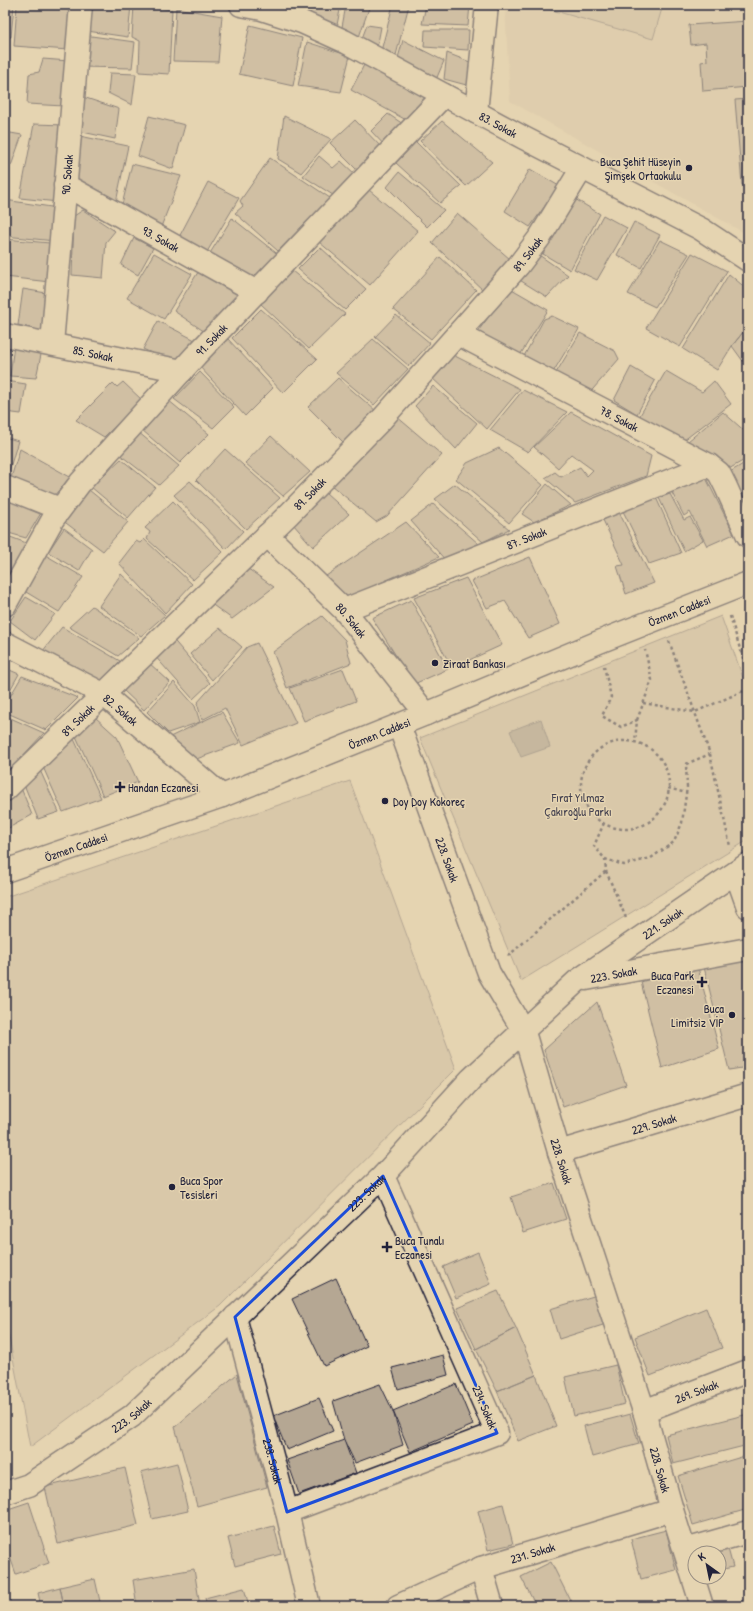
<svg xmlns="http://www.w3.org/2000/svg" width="753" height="1611" viewBox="0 0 753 1611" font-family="'Patrick Hand',sans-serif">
  <rect width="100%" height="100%" fill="#e5d4b1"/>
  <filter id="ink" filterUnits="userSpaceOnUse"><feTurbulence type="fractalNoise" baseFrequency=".025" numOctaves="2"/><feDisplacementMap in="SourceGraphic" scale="8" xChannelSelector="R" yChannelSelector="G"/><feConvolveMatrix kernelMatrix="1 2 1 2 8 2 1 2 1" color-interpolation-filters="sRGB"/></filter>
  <g filter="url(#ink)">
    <path fill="#d7c6a8" d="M505,5h243v230l-238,-134z"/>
    <path fill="#c9baa0" stroke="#766e6e" d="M534,5h129l-10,34z
      M721,616l27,76v148l-227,141 -101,-243z
      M350,781l106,288 -236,237 -190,141 -25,-131v-419z"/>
    <path fill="#9f9587" stroke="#6d6769" d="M541,719l9,28 -29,10 -11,-26z"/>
    <path fill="#b5a793" stroke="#22223b" d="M5,5h9l-3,32h-6z
      M17,5h53l-2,45 -54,-4z
      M90,5h41l-3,32 -41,-6z
      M134,5h10l28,5 -3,64 -30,-2 1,-31 -8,-4z
      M298,5h11l-2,9 -10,-4z
      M312,5h29l-5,25 -28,-10z
      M346,5h24l-11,32 -17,-10z
      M393,5h16l-14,54 -14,-8z
      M426,5h44l-2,21 -46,-2z
      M176,8l46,8 -4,46 -45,-1z
      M748,21v66l-45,4 -2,-29 6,-1 -1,-18 -15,2 -2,-20z
      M250,25l52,13 -9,48 -54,-12z
      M367,25l14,2 -4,21 -16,-7z
      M425,30h44l-1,20 -44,-3z
      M84,35l51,7 -3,26 -52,-1z
      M403,40l41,21 -9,21 -37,-24z
      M307,42l43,14 -9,36 -43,-6z
      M447,53l28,11 -5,22 -26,-7z
      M43,59l26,2 -5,45 -37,-2 2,-30 10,-2z
      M365,63l62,33 -19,25 -57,-31z
      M110,73l26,1 -4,31 -24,-12z
      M77,95l42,14 -4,30 -42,-9z
      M748,99v86h-6l-7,-85z
      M388,114l18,12 -20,21 -15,-16z
      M149,116l36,9 -12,44 -35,-13z
      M284,116l47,23 -30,34 -23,-14z
      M355,120l29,30 -25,22 -29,-29z
      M442,121l50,41 -26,24 -46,-45z
      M34,124l31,1 -7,77 -38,-4z
      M5,132l17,3 -11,31 -6,-2z
      M75,135l53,11 -13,61 -47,-26z
      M416,142l45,44 -21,17 -44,-40z
      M319,156l14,12 8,-7 15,14 -20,22 -33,-21z
      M270,158l60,40 -52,53 -43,-38 8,-7 -3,-5z
      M132,164l49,12 -22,56 -38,-23z
      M530,169l29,17 -29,41 -25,-16z
      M399,172l45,38 -17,17 -40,-40z
      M208,182l31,16 -35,59 -26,-18z
      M369,190l49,41 -48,54 -51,-43z
      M575,199l25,15 -30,56 -27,-16z
      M5,200l53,8 -3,33 -50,-5z
      M83,210l32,21 -9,11 -3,36 -31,-3 2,-59z
      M457,213l53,46 -27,31 -51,-47z
      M603,215l24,13 -30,52 -23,-11z
      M232,218l48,38 -26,28 -47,-26z
      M634,222l26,13 -19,33 -24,-13z
      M134,238l19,10 -15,27 -17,-10z
      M5,239l45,4v39l-45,-5z
      M660,240l29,14 -34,53 -27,-13z
      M320,247l46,42 -21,21 -47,-41z
      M154,253l38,21 -28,45 -37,-21z
      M692,253l35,18 -47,76 -34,-19z
      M539,255l29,20 -21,22 -29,-18z
      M440,257l36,33 -45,49 -38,-30z
      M200,269l42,25 -37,38 -31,-21z
      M292,271l53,43 -36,35 -48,-45z
      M729,274l19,16v36l-16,20 -15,24 -34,-21z
      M510,288l38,22 -31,50 -44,-22z
      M23,289l29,5 -6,38 -28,-7z
      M261,309l56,50 -34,34 -51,-55z
      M396,315l34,28 -21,23 -34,-29z
      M552,316l27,13 -27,45 -29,-16 21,-39z
      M158,321l37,19 -23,23 -29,-14z
      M748,326v42l-16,-22z
      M580,333l35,18 4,8 -32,37 -34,-18z
      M228,339l45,49 -28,28 -46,-50z
      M373,339l35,30 -34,36 -38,-32z
      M5,345l5,1 -5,31z
      M14,345l28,5 -6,28 -26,-2z
      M453,355l67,34 -33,40 -56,-52z
      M631,367l24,14 -18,33 -23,-14z
      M666,371l36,21 12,-11 17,23 -52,40 -43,-22z
      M200,372l34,35 -21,21 -39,-29z
      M338,378l38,33 -33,31 -35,-35z
      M6,381l20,3 -5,30 -16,-2z
      M123,382l19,18 -38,37 -28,-17 37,-37 4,4z
      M433,386l44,37 -21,26 -41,-43z
      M523,390l44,22 -39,40 -38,-22z
      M168,400l41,34 -29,29 -38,-33z
      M571,412l80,44 -5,20 -71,27 -30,-25 10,-6 6,5 19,-10 7,9 6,-6 -22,-16 -13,14 -24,-21z
      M723,412l25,22v24l-21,12 -45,-24z
      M396,416l46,39 -55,61 -11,6 -45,-37z
      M138,432l41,34 -20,19 -40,-31z
      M271,436l39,36 -27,24 -38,-33z
      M5,437l13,4 -11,37 -2,-1z
      M499,448l44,37 -34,38 -53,-44 11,-16z
      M20,449l50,28 -17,20 -43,-16z
      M225,449l55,49 -34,31 -50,-49z
      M121,459l34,28 -27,31 -37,-31z
      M748,461v63l-23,-49z
      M704,474l30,60 -27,12 -17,-34 -6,4 -14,-27z
      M190,481l53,50 -17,18 -52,-54z
      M455,484l54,45 -26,13 -48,-43z
      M547,484l24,21 -37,17 -12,-8z
      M89,490l39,32 -25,29 -41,-31z
      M325,492l24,22 -36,33 -20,-23z
      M654,493l27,60 -32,11 -27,-55z
      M670,494l14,26 6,-3 13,23 -19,11 -25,-53z
      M10,500l31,13 -15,25 -21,-6v-19z
      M173,501l50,51 -30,28 -46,-41 3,-7 -5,-4z
      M433,504l46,40 -32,18 -36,-41z
      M619,512l35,71 -28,11 -9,-28 7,-1 -21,-45z
      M406,522l33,35 -93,41 -20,-22z
      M64,528l28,21 -13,22 -31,-19z
      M5,535l24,9 -18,31 -6,-2z
      M144,539l48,45 -27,29 -46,-50 17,-22 4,2z
      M42,553l41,24 -24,35 -38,-23z
      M530,557l30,67 -32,14 -23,-37 -18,7 -15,-27z
      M244,566l30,21 -42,32 -22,-16z
      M121,574l44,41 -24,21 -42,-30z
      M466,578l36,67 -50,23 -38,-70z
      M26,597l29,17 -20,26 -25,-19z
      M411,600l37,69 -34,15 -42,-66z
      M92,606l47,32 -21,18 -49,-29z
      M322,616l23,24 6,23 -64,25 -14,-36z
      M62,627l58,34 -26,26 -56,-30z
      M220,628l22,19 -30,33 -22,-26z
      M171,637l39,46 -17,16 -40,-45z
      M257,643l39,80 -53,22 -18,-37 -23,12 -5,-17 50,-56z
      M148,662l22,20 -26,28 -22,-21z
      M5,668l14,6 -14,25z
      M343,669l13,32 -52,20 -14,-33z
      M22,676l56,22 -32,32 -41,-18v-7z
      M174,682l21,24 5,16 -32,11 -21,-21z
      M222,712l18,31 -49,18 -21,-24z
      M6,716l38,17 -39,42v-58z
      M95,717l22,20 21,45 -35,14 -28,-62z
      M74,739l27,59 -38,14 -20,-45z
      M39,768l20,44 -21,7 -15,-37z
      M21,788l11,27 -27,15v-27z
      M748,953v114l-19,3 -26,-107z
      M697,964l22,85 -57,19 -21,-86z
      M597,1002l29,83 -63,22 -19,-57z
      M554,1183l12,36 -43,14 -12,-36z
      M478,1252l13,32 -35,14 -13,-31z
      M336,1278l31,68 -43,20 -32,-67z
      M498,1291l18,37 -40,21 -19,-41z
      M597,1295l9,29 -47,15 -9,-30z
      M706,1308l16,40 -72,28 -15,-39z
      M516,1328l20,47 -39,16 -21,-42z
      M443,1355l5,20 -50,14 -6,-21z
      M616,1365l9,39 -51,12 -9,-39z
      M237,1374l30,113 -70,19 -22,-79z
      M536,1375l20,51 -38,15 -21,-50z
      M380,1384l13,27 10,34 -48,18 -11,-23 -11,-39z
      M456,1384l17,41 -63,27 -17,-41z
      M319,1398l14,33 -46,19 -14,-34z
      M630,1414l9,30 -47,13 -8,-31z
      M748,1414v31l-75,19 -7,-29z
      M344,1440l12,33 -57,21 -12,-34z
      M748,1455v54l-55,16 -15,-49z
      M177,1463l11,48 -36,8 -11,-47z
      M125,1468l13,57 -80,19 -13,-57z
      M29,1502l20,61 -33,11 -11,-31v-33z
      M503,1504l10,40 -25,6 -10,-39z
      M274,1526l7,28 -46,12 -7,-28z
      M666,1530l10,40 -35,9 -10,-40z
      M727,1545l6,22 -14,3v-17h-22z
      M551,1562l22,44h-37l-15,-29z
      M194,1569l6,37h-63l-4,-26z
      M95,1579l6,27h-37l-4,-19z
      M60,1587l4,19h-23l-3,-13z
      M244,1588l5,18h-42l-2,-8z"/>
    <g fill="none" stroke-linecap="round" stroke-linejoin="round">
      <g stroke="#22223b" stroke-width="25">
        <g id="minor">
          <path id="s1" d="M241,5l21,4 40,13 42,19 180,97 177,91 47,31"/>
          <path d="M476,112l11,-107"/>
          <path id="s2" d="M65,185l192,107"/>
          <path id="s3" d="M458,334l251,131 10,8 7,14 22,49"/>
          <path id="s4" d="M5,335l177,36"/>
          <path id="s5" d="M52,344l29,-339"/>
          <path d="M5,487l55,22"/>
          <path id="s6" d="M267,535l77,75 82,104"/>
          <path id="s7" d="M5,605l48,-86 27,-36 116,-128 248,-260"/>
          <path id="s8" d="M344,610l365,-145"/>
          <path id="s9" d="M5,643l98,51 119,102"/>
          <path id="s10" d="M399,725l90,248 35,59 35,120 85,259 28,99 30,96"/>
          <path id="s11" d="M5,790l284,-276 93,-95 136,-153 22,-29 42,-69"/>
          <path d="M736,873l12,34"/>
          <path id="s12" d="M586,979l162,-30"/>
          <path id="s13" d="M559,1152l189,-57"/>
          <path id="s14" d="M235,1317l52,195 22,94"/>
          <path id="s15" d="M644,1411l104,-40"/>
          <path id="s16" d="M5,1493l24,-8 103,-69 251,-240 88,-97 106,-98 171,-117"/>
          <path d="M287,1512l210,-79 -114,-257"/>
          <path d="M685,1550l63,-18"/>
          <path d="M481,1568l11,38"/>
          <path id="s17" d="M398,1606l83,-38 191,-58"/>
        </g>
      </g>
      <g stroke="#22223b" stroke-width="25">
        <g id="major">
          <path id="s18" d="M5,871l217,-75 204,-82 173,-72 149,-59"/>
        </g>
      </g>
      <path stroke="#22223b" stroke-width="2.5" stroke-dasharray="3 3" stroke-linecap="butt" d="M730,616l18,59
        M669,641l41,113 20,92
        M604,666l7,31 -9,19 19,11 16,-7 -2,22
        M643,703l52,9 53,-23
        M637,720l15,-40 -7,-30
        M581 785a44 44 0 1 1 88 0a44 44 0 1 1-88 0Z
        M668,788l18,5
        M604,823l-10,23 11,13 19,6 27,-7 23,-16 8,-19 5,-36 -1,-23 24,-10
        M605,859l1,12 20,47
        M508,956l98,-85"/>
      <use href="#minor" stroke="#e5d4b1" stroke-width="22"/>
      <use href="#major" stroke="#e5d4b1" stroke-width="22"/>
    </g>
  </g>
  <path d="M0 0H753V1611H0ZM383,1176l114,257 -210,79 -52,-195z" fill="#e5d4b1" fill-opacity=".55" fill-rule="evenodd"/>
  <path fill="none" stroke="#1d4ed8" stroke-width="3" stroke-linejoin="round" d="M383,1176l114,257 -210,79 -52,-195z"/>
  <g fill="#22223b" stroke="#e5d4b1" stroke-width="1.5">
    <circle cx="689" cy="168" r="4"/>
    <circle cx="435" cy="663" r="4"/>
    <path d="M118 781h4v4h4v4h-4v4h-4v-4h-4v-4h4z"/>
    <circle cx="385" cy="801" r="4"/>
    <path d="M700 976h4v4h4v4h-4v4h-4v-4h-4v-4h4z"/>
    <circle cx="732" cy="1015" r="4"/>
    <circle cx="172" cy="1187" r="4"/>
    <path d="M385 1241h4v4h4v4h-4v4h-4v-4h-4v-4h4z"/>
  </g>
  <g text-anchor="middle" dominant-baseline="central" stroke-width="3" stroke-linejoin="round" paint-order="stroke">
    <g font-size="12" fill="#22223b" stroke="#e5d4b1">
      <text stroke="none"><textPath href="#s1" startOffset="285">83. Sokak</textPath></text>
      <text stroke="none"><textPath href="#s5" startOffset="170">90. Sokak</textPath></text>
      <text stroke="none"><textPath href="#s2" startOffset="110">93. Sokak</textPath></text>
      <text stroke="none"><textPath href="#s11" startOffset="749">89. Sokak</textPath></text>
      <text stroke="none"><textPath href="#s7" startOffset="338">91. Sokak</textPath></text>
      <text stroke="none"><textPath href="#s4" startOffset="90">85. Sokak</textPath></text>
      <text stroke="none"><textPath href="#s3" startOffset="182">78. Sokak</textPath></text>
      <text stroke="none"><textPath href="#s11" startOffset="425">89. Sokak</textPath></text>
      <text stroke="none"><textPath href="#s8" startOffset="196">87. Sokak</textPath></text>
      <text stroke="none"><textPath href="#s18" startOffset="723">Özmen Caddesi</textPath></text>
      <text stroke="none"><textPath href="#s6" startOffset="120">80. Sokak</textPath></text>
      <text stroke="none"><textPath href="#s9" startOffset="134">82. Sokak</textPath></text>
      <text stroke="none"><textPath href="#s11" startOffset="101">89. Sokak</textPath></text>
      <text stroke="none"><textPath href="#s18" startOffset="399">Özmen Caddesi</textPath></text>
      <text stroke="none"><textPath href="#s18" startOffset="75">Özmen Caddesi</textPath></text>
      <text stroke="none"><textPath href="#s10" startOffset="143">228. Sokak</textPath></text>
      <text stroke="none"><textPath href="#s16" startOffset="875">221. Sokak</textPath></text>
      <text stroke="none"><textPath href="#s12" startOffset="28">223. Sokak</textPath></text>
      <text stroke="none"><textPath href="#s13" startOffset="99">229. Sokak</textPath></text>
      <text stroke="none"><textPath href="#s10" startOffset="467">228. Sokak</textPath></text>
      <text stroke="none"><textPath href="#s16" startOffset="473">223. Sokak</textPath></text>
      <text stroke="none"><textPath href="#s15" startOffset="56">269. Sokak</textPath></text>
      <text transform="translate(485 1407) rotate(67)">234. Sokak</text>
      <text stroke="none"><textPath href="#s16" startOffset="149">223. Sokak</textPath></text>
      <text stroke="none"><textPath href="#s14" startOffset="149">238. Sokak</textPath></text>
      <text stroke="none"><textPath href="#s10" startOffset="791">228. Sokak</textPath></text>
      <text stroke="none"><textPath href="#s17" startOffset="145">231. Sokak</textPath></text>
    </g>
    <g font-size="12" fill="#22223b" stroke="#e5d4b1" text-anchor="start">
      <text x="681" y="161" text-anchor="end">Buca Şehit Hüseyin<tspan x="681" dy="14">Şimşek Ortaokulu</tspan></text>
      <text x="443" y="663">Ziraat Bankası</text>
      <text x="128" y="787">Handan Eczanesi</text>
      <text x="393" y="801">Doy Doy Kokoreç</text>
      <text x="694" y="975" text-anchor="end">Buca Park<tspan x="694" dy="14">Eczanesi</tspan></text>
      <text x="724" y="1008" text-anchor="end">Buca<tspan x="724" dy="14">Limitsiz VİP</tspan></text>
      <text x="180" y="1180">Buca Spor<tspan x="180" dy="14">Tesisleri</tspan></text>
      <text x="395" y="1240">Buca Tunalı<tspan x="395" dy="14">Eczanesi</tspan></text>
    </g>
    <g font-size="12" fill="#43404f" stroke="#e5d4b1">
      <text x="578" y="797">Fırat Yılmaz<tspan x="578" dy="14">Çakıroğlu Parkı</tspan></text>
    </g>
  </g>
  <rect width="753" height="1611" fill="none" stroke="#e5d4b1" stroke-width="20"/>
  <rect x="10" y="10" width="733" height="1591" fill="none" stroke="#22223b" stroke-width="1.5" filter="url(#ink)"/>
  <g transform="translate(707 1565) rotate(327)"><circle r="19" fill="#e5d4b1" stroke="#978d82"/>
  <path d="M0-3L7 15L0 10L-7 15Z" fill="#22223b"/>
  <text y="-6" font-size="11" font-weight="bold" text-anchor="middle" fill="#22223b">K</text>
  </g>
</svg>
